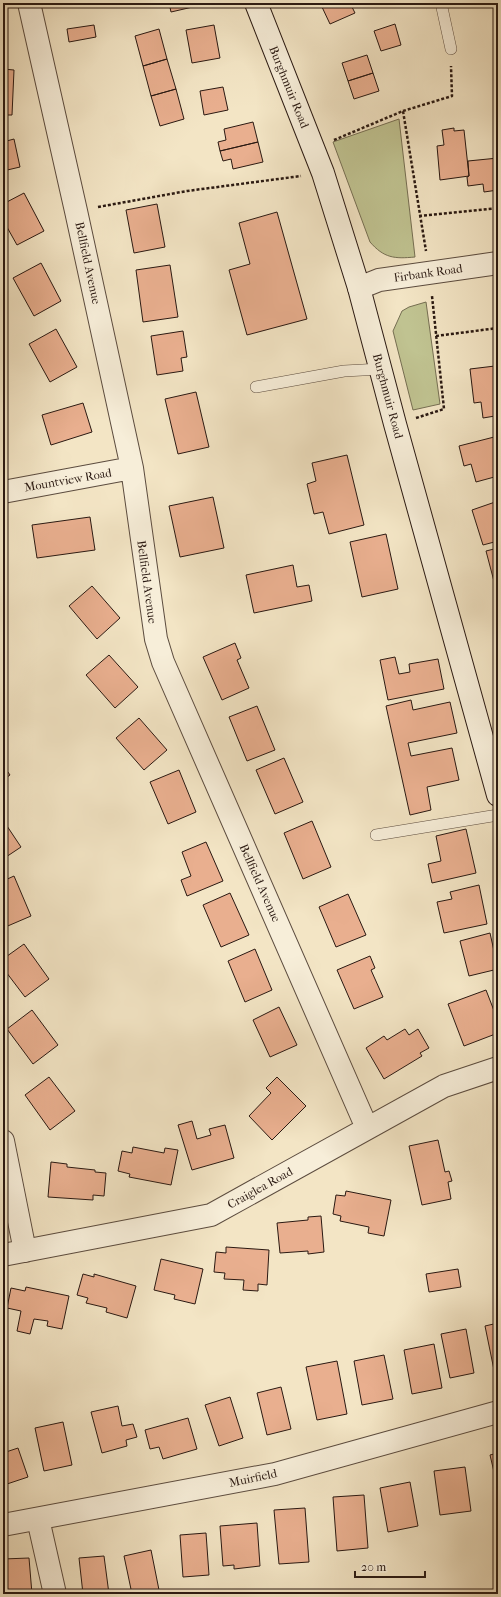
<svg xmlns="http://www.w3.org/2000/svg" width="501" height="1597" viewBox="0 0 501 1597" font-family="'IM FELL French Canon',serif">
  <rect width="100%" height="100%" fill="#f3e5c5"/>
  <filter id="stains"><feTurbulence type="fractalNoise" baseFrequency=".005" numOctaves="4"/><feColorMatrix values="0 0 0 0 .2 0 0 0 0 .09 0 0 0 0 .02 0 0 0 .5 -.17"/></filter>
  <radialGradient id="worn" r=".72"><stop offset=".6" stop-color="#630" stop-opacity="0"/><stop offset="1" stop-color="#630" stop-opacity=".3"/></radialGradient>
  <path fill="#c0c391" stroke="#756e52" d="M399,119l16,138c-21,2 -31,1 -45,-15l-37,-100z
    M426,302l14,102 -27,6 -20,-79 9,-20 7,-4z"/>
  <path fill="#e9af8f" stroke="#2a1912" d="M169,3h27l1,3 -26,6z
    M320,3h10l-8,4z
    M330,3h20l5,10 -25,11 -8,-17z
    M395,24l6,21 -20,6 -7,-20z
    M94,25l2,12 -27,5 -2,-13z
    M214,25l6,33 -28,5 -6,-33z
    M159,29l8,30 -24,7 -8,-30z
    M367,55l6,18 -25,8 -6,-18z
    M167,59l9,30 -25,7 -8,-30z
    M3,69l11,1 -2,45h-9z
    M373,73l6,18 -25,8 -6,-18z
    M223,87l5,23 -24,5 -4,-24z
    M176,89l8,30 -24,7 -9,-30z
    M253,122l5,20 -38,9 -2,-9 8,-2 -2,-11z
    M454,128v3l10,-1 5,46 -29,4 -3,-34 7,-1 -2,-15z
    M14,139l6,28 -17,4v-29z
    M258,142l5,20 -30,7 -2,-10 -8,2 -3,-10z
    M498,158v32l-14,2 -1,-8 -15,2 -1,-9 2,-1 -1,-15z
    M24,193l20,38 -27,14 -14,-25v-16z
    M157,204l8,43 -31,6 -8,-43z
    M277,212l30,107 -60,16 -18,-65 21,-6 -11,-41z
    M41,263l20,38 -27,15 -21,-38z
    M170,265l8,52 -35,5 -7,-52z
    M56,329l21,38 -27,15 -21,-38z
    M183,331l4,26 -6,1 2,13 -26,4 -6,-39z
    M498,356v10h-3l-1,-9z
    M495,366h3v48h-3v2l-12,2 -2,-16 -7,1 -4,-34z
    M196,392l13,55 -31,7 -13,-55z
    M83,403l9,29 -41,13 -9,-30z
    M498,436v40l-22,6 -5,-18 -7,2 -5,-20z
    M347,455l17,70 -35,9 -6,-22 -9,2 -7,-30 9,-3 -4,-18z
    M213,497l11,51 -44,9 -11,-51z
    M498,501v40l-15,4 -11,-35z
    M90,517l5,33 -58,8 -5,-33z
    M386,534l12,55 -36,8 -12,-55z
    M498,548v41h-2l-10,-38z
    M293,565l4,22 12,-2 3,16 -58,12 -8,-38z
    M92,586l28,32 -23,21 -28,-33z
    M235,643l6,15 -4,2 12,28 -27,12 -19,-43z
    M109,655l29,32 -23,21 -29,-33z
    M395,657l4,17 11,-2 -1,-8 29,-5 6,30 -56,11 -8,-40z
    M411,700l2,10 37,-8 7,31 -49,10 3,13 41,-8 7,32 -32,7 4,23 -21,5 -24,-109z
    M257,706l18,44 -28,11 -18,-44z
    M139,718l28,32 -23,20 -28,-32z
    M284,758l19,44 -28,12 -19,-44z
    M3,765l7,10 -7,5z
    M179,770l17,42 -28,12 -18,-42z
    M3,820l18,27 -18,12z
    M312,821l19,46 -28,12 -19,-46z
    M466,829l10,44 -44,10 -4,-19 13,-3 -5,-25z
    M206,842l17,39 -36,15 -6,-16 10,-4 -9,-24z
    M14,876l17,40 -28,12v-47z
    M479,885l8,39 -43,9 -7,-31 15,-3 -2,-7z
    M230,893l19,42 -28,12 -18,-42z
    M348,894l18,41 -30,12 -17,-40z
    M490,933l8,36 -29,7 -9,-35z
    M24,944l25,35 -24,18 -22,-29v-9z
    M255,949l17,41 -27,12 -17,-41z
    M370,956l5,12 -4,2 12,27 -29,12 -17,-39z
    M486,990l12,31v12l-34,13 -16,-42z
    M279,1007l18,38 -27,12 -17,-37z
    M32,1010l26,35 -25,19 -26,-35z
    M405,1029l4,6 9,-6 11,19 -9,5 2,3 -38,23 -18,-31 18,-12 3,4z
    M49,1077l26,34 -25,19 -25,-35z
    M277,1077l29,29 -34,34 -23,-24 22,-23 -5,-5z
    M192,1121l5,18 14,-4 -2,-6 16,-4 9,33 -42,12 -14,-45z
    M438,1140l7,32 4,-1 3,10 -4,1 3,17 -29,6 -13,-59z
    M133,1147l31,6 1,-5 13,2 -7,35 -42,-8 1,-3 -12,-3 4,-20 10,2z
    M51,1162l16,2v3l28,3v2l11,1 -2,23 -11,-1v5l-45,-3z
    M346,1191l45,9 -7,36 -16,-3 1,-6 -29,-6 1,-5 -8,-2 3,-19 9,1z
    M321,1216l3,36 -16,2v-3l-28,2 -3,-30 31,-3v-3z
    M226,1247l43,3 -2,35 -9,-1v7l-15,-1 1,-10 -20,-1 1,-6 -11,-1 2,-20 10,1z
    M161,1259l42,10 -8,35 -21,-5 1,-4 -21,-5z
    M458,1269l3,18 -32,5 -3,-18z
    M83,1274l11,3v-3l42,12 -9,32 -21,-6 1,-4 -21,-5 2,-5 -11,-3z
    M26,1287l43,9 -7,33 -15,-3 1,-5 -14,-2 -4,15 -13,-3 4,-20 -14,-3 4,-20 14,3z
    M498,1323v46l-4,1 -9,-44z
    M466,1329l8,44 -24,5 -9,-44z
    M434,1344l8,44 -30,6 -8,-44z
    M384,1355l9,44 -31,6 -8,-44z
    M337,1361l10,53 -30,6 -11,-53z
    M281,1387l10,42 -24,6 -10,-42z
    M230,1397l13,41 -24,8 -14,-41z
    M118,1406l4,20 11,-2 4,13 -11,3 1,6 -25,7 -11,-41z
    M188,1418l9,31 -34,10 -4,-12 -9,2 -5,-19z
    M63,1422l9,43 -28,6 -9,-43z
    M18,1448l10,29 -24,8 -1,-4v-28z
    M498,1453v36l-8,-34z
    M465,1467l6,44 -31,4 -6,-44z
    M410,1482l8,44 -30,6 -8,-44z
    M364,1495l4,53 -31,3 -4,-54z
    M305,1508l4,54 -30,2 -5,-54z
    M257,1523l3,43 -26,3v-4l-11,1 -3,-40z
    M206,1533l3,42 -26,2 -3,-42z
    M151,1550l8,40 -17,4h-10l-8,-38z
    M104,1556l5,38h-26l-4,-36z
    M29,1558l3,36h-29v-35z"/>
  <g fill="none" stroke-linecap="round" stroke-linejoin="round">
    <g stroke="#5c4c3f" stroke-width="12">
      <path id="lane" d="M441,3l10,46
        M256,387l88,-16 37,-2
        M376,835l122,-20"/>
    </g>
    <g stroke="#5c4c3f" stroke-width="24">
      <path id="street" d="M29,3l47,208 56,257 24,171 7,23 204,466
        M359,288l20,-8 119,-17
        M3,492l129,-24
        M3,1141l22,110
        M3,1255l208,-40 233,-129 54,-18
        M38,1519l17,75
        M3,1525l272,-51 223,-62"/>
    </g>
    <g stroke="#2a1912" stroke-width="24">
      <path id="secondary" d="M256,3l67,170 36,115 36,136 103,371"/>
    </g>
    <path stroke="#2a1912" stroke-width="2.5" stroke-dasharray="3 2" stroke-linecap="butt" d="M403,111l49,-15 -1,-30
      M334,140l69,-29 23,140
      M98,207l89,-16 114,-15
      M419,216l79,-8
      M436,336l62,-8
      M416,418l28,-9 -12,-113"/>
    <use href="#lane" stroke="#f7eed9" stroke-width="11"/>
    <use href="#street" stroke="#f7eed9" stroke-width="22"/>
    <use href="#secondary" stroke="#f7eed9" stroke-width="22"/>
  </g>
  <g text-anchor="middle" dominant-baseline="central" stroke-width="3.5" stroke-linejoin="round" paint-order="stroke">
    <g font-size="12" fill="#2a1912" stroke="#f7eed9">
      <text transform="translate(289 87) rotate(68)">Burghmuir Road</text>
      <text transform="translate(88 263) rotate(78)">Bellfield Avenue</text>
      <text transform="translate(428 273) rotate(-8)">Firbank Road</text>
      <text transform="translate(388 396) rotate(75)">Burghmuir Road</text>
      <text transform="translate(68 480) rotate(-10)">Mountview Road</text>
      <text transform="translate(147 582) rotate(82)">Bellfield Avenue</text>
      <text transform="translate(260 883) rotate(66)">Bellfield Avenue</text>
      <text transform="translate(260 1188) rotate(-29)">Craiglea Road</text>
      <text transform="translate(253 1478) rotate(-12)">Muirfield</text>
    </g>
  </g>
  <rect width="501" height="1597" fill="none" stroke="#f3e5c5" stroke-width="16"/>
  <rect x="4" y="4" width="493" height="1589" fill="none" stroke="#2a1912" stroke-width="2"/>
  <rect x="8" y="8" width="485" height="1581" fill="none" stroke="#2a1912"/>
  <path d="M355 1571v6h70v-6" fill="none" stroke="#2a1912" stroke-width="2"/>
  <text x="361" y="1571" font-size="12" fill="#2a1912" stroke="#f7eed9" stroke-width="3" paint-order="stroke">20 m</text>
  <rect width="100%" height="100%" filter="url(#stains)"/>
  <rect width="100%" height="100%" fill="url(#worn)"/>
</svg>
